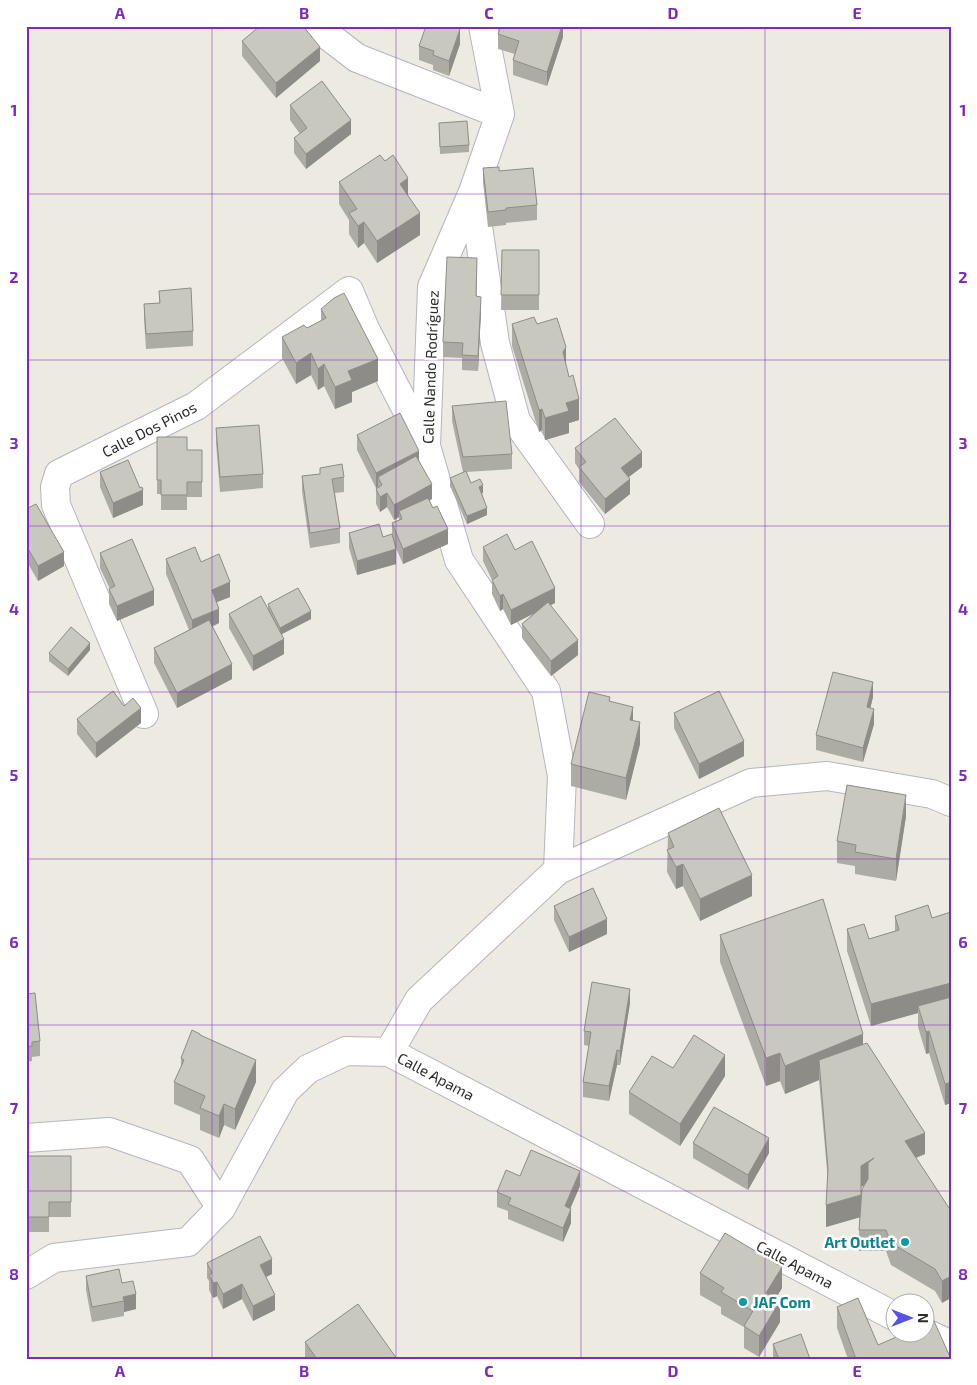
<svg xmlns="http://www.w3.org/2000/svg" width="977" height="1385" viewBox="0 0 977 1385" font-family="'Exo 2',sans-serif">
  <rect width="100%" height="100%" fill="#edeae1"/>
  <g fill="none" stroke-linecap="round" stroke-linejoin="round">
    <g stroke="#b5b5bf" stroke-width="30">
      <path id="street" d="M318,26l5,6 34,26 143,56
        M483,26l17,88 -27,78 -41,95 -6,159 33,114 87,131 16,85 -4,94
        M473,192l22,151 21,78 74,103
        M144,714l-88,-209 -1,-18 4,-13 137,-68 153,-115 16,38 60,116
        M389,1052l30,-52 139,-130 193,-87 76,-7 105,18 19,8
        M26,1138l83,-6 81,28 31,48
        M26,1275l28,-17 134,-16 33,-34 64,-117 23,-22 38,-18 43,1 505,264
        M924,1332l27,13"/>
    </g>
    <use href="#street" stroke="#fff" stroke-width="28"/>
  </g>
  <path fill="#adaca4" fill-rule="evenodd" d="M563,26v11l-16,49 -34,-11v-15l2,-6 -17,-5v-15z
    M242,41l78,20 -44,37 -34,-42z
    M460,44l-11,32 -16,-6v-5l-14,-5v-14z
    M290,105l61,29 -45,35 -12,-16v-15l6,-4 -10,-14z
    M439,123l30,22v7l-29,2z
    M483,168l16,3 38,34v15l-31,3v2l-18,2 -5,-44z
    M339,182l69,14 12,39 -43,28 -13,-20 -6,5 -9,-14v-14l-10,-16z
    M502,250h37v60h-38z
    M477,273l-1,23 5,15 -3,60 -16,-1v-12l-19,-1v-15z
    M159,291l34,40v15l-47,3 -2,-30v-15l15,-1z
    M321,309l57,72 -26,11v10l-17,7 -11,-23 -6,4 -7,-15 -15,9 -14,-26v-21l25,-9 14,-7z
    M512,324h25l42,96 -10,3v10l-24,7 -3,-10 -3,2 -27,-86z
    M452,406l60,48v15l-46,3 5,11 12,10h-1l5,22 -20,9 -17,-38v-8l16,-6h-3l-11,-51z
    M216,428l47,46v14l-43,4 -4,-49z
    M357,435l62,25 13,39 -3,1 19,44 -45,20 -8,-18 1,18 -39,11 -8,-27v-15l34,4 9,-3v-11l7,-3v-3l-5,3 -7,-13 -7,5 -4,-8v-15l2,-2 -2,1 -19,-38z
    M157,437l30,13h15v47h-15v13h-26v-16h-4z
    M575,448l67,19 -14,10 2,17 -25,20 -26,-32v-13l-4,-6z
    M320,468l24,9v15l-9,1 5,35v15l-30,5 -8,-57v-15l18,-2z
    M100,472l43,33 -30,13 -13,-31z
    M26,509l38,57 -26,15 -12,-21z
    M483,547l32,3 40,53 -5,2 28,50 -27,21 -29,-38v-14l12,-11 -23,12 -8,-16 -3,2 -8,-17v-14l-9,-19z
    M100,553l54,52 -37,16 -8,-17v-15h1l-10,-21z
    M166,559l35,3 29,35 -13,5 2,21 -7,4 20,52 -55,29 -23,-45v-15l35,-18 -23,-56z
    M268,604l43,15 -29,15 2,20 -31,17 -24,-43v-14l39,-5z
    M90,650l-22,26 -19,-15v-8z
    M873,697l-3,11 4,16 -11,38 -47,-12v-15z
    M610,701l23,20 7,23 -14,56 -55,-14v-22z
    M124,706l17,17 -45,35 -19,-24v-15z
    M674,713l70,43 -45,23 -25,-51z
    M906,816l-10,65 -41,-7v-8l-18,-3v-22z
    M668,833l84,63 -52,25 -17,-35 -7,3 -9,-17z
    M554,906l53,28 -38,18 -15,-32z
    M951,912v191l-6,2 -16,-52 -3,1 -8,-27v-14l-47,13 -24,-75v-22l22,10 26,-8v-15l37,2z
    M720,935l143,109 62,110 -9,4 35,53 -9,92 -7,-12 -44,-26 -5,-14h-27v-21l1,-13 -34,10 2,-45 -9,-102 -34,14 -5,-13 -14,5 -46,-124zM864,1185l-3,21v-19z
    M26,994l14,47v15l-8,1v4l-6,1z
    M630,1003l-10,62h-3l-8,36 -26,-4v-15l6,-36 -5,-1v-14z
    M200,1035l56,47 -21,48 -11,-5 -5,13 -19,-8v-15l-26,-11v-22l7,-14v-10z
    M673,1068l52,8 -45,70 -51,-32v-22z
    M693,1143l76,10 -21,37 -55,-32z
    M26,1156h45v61h-22v15h-23z
    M520,1176l60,10 -10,22 1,15 -8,19 -55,-23v-8l-11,-4v-15z
    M207,1263l65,11 -6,3 9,33 -22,11 -11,-22 -19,10 -6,-13 -4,2 -4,-8v-9l-2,-3z
    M700,1273l82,15 -6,10 4,24 -21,35 -15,-9v-21l-23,-13v-7l-21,-12z
    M86,1276l36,7 14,26 -12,3v4l-32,6 -6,-32z
    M837,1307l41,38 73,14h-103l-11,-31z
    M305,1342l92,17h-92z
    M773,1344l37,15h-37z"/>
  <path fill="#8d8c86" d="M562,26h1v11l-16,49v-14z
    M460,29v15l-11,32v-15z
    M320,47v14l-44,37v-15z
    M351,120v14l-45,35v-15z
    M408,178v22l-8,-16z
    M420,213v22l-43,28v-22z
    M364,222v21l-6,5v-22z
    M477,258v15l-1,38v-15z
    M481,297v14l-3,60v-15z
    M566,347v22l-3,-17z
    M311,353v22l-15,9v-21z
    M378,359v22l-26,11v10l-17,7v-22l13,-16z
    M324,364v22l-6,4v-21z
    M579,399v21l-10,3v10l-24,7v-22l21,-15z
    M542,409v21l-3,2v-22z
    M419,451v15l-41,11v10l-2,1v-15z
    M642,452v15l-21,16v-15z
    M630,479v15l-25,20v-15z
    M432,484v15l-31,17 -2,-5v6l-5,3v-15z
    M483,485v8l-4,1v-7z
    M143,490v15l-30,13v-15z
    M387,493v14l-7,5v-15z
    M487,508v7l-20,9v-8z
    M448,529v15l-45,20v-15z
    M396,549v15l-39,11v-14z
    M64,552v14l-26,15v-15z
    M230,582v15l-18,7v-14z
    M555,588v15l-44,22v-15z
    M154,590v15l-37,16v-15z
    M503,594v15l-3,2v-15z
    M219,609v14l-27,12v-15z
    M311,611v8l-31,16v-7z
    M284,639v15l-31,17v-15z
    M578,640v15l-27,21v-15z
    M90,643v7l-22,26v-7z
    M232,664v15l-55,29v-15z
    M873,682v15l-6,25v-15z
    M633,707v21l-3,-8z
    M141,708v15l-45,35v-15z
    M874,709v15l-11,38v-14z
    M640,722v22l-14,56v-22z
    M744,741v15l-45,23v-15z
    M906,795v21l-10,65v-22z
    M683,864v22l-7,3v-22z
    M752,875v21l-52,25v-22z
    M607,919v15l-38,18v-15z
    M951,983v21l-33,2v7l-47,13v-22z
    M630,989v14l-10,62v-14z
    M929,1031v22l-3,1v-22z
    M863,1034v28l-44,-2v20l-34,14v-28z
    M617,1050v15l-8,36v-15z
    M780,1053v28l-14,5v-28z
    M725,1055v21l-45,70v-22z
    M256,1060v22l-21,48v-21z
    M951,1082v21l-6,2v-21z
    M224,1104v21l-5,13v-22z
    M925,1133v21l-20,8v-21z
    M769,1138v15l-21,37v-15z
    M874,1158v22l-13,7v-21z
    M580,1171v15l-15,35v-15z
    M861,1195v22l-35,10v-22z
    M571,1209v14l-8,19v-14z
    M272,1259v15l-12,6v-15z
    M782,1267v21l-16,26v-21z
    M951,1276v22l-9,5v-22z
    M217,1282v14l-4,2v-15z
    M242,1284v15l-19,10v-15z
    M136,1294v15l-12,3v-11l-1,-4z
    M275,1295v15l-22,11v-15z
    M780,1301v21l-21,35v-21z"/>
  <path fill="#c9c8bf" stroke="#8d8c86" d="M260,26h43l17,21 -44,36 -34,-42z
    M426,26h25l9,3 -11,32 -16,-6 1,-4 -15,-5z
    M501,26h61l-15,46 -34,-12 6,-19 -21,-7z
    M322,81l29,39 -45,34 -12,-16 13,-10 -17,-23z
    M467,121l2,24 -29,2 -1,-24z
    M380,155l5,6 8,-6 15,23 -8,6 20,29 -43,28 -13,-19 -6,4 -9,-13 8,-4 -18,-27z
    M499,167v4l34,-3 4,37 -31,3v2l-18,2 -5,-44z
    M502,250h37v45h-38z
    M447,257l30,1 -1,38 5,1 -3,59 -16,-1 1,-12 -20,-1z
    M191,288l2,43 -47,3 -2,-30 16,-1 -1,-12z
    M344,293l34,66 -30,12 4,9 -17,7 -11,-23 -6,5 -7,-16 -15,10 -14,-26 22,-12 3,3 19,-10 -5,-9 13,-11z
    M534,317l3,7 20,-6 9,29 -3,5 6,25 4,-2 6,24 -13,4 3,8 -24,7 -3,-9 -3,1 -27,-86z
    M506,401l6,53 -49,3 -11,-51z
    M400,413l19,38 -43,22 -19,-38z
    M615,418l27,34 -21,16 9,11 -25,20 -26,-32 7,-5 -11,-14z
    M259,425l4,49 -43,3 -4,-49z
    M157,437h30v13h15v32h-15v13h-26v-15h-4z
    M416,456l16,28 -38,21 -7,-12 -7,4 -4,-8 6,-4 -4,-8z
    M128,460l12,28 2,-1 1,3 -30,13 -13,-31z
    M342,464l2,13 -12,2 8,49 -30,5 -8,-57 18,-2v-6z
    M466,471l5,12 9,-4 3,6 -4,2 8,21 -20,8 -17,-38z
    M428,498l5,10 4,-2 11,23 -45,20 -11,-26 10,-4 -3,-8z
    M36,504l28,48 -26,14 -12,-21v-36z
    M379,524l4,13 9,-3 4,15 -39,12 -8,-28z
    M507,534l8,16 17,-9 23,47 -44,22 -8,-16 -3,2 -8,-16 6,-4 -15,-29z
    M132,539l22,51 -37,16 -8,-17 6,-3 -15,-33z
    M195,547l6,15 18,-8 11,28 -18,8 7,19 -27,11 -26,-61z
    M298,588l13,23 -31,17 -12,-24z
    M261,596l23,43 -31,17 -24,-42z
    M548,602l30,38 -27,21 -29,-37z
    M209,620l23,44 -55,29 -23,-45z
    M71,627l19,16 -22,26 -19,-16z
    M833,672l40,10 -6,25 7,2 -11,39 -47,-13z
    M113,691l11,15 9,-8 8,10 -45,35 -19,-24z
    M719,691l25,50 -45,23 -25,-51z
    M589,692l21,5 -1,4 24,6 -3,13 10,2 -14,56 -55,-14z
    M847,785l59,10 -10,64 -41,-7 1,-7 -19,-4z
    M719,808l33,67 -52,24 -17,-35 -7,3 -9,-17 7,-3 -6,-14z
    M593,888l14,31 -38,18 -15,-31z
    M823,899l40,135 -78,32 -5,-13 -14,5 -46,-123z
    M928,905l4,13 19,-6v71l-80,21 -24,-75 17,-5 5,15 30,-9 -4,-14z
    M592,982l38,7 -10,62 -3,-1 -8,36 -26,-4 8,-50 -7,-1z
    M35,993l5,48 -8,1v4l-6,1v-53z
    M951,997v85l-6,2 -16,-53 -3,1 -8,-26z
    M192,1030l8,4v1l56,25 -21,49 -11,-5 -5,12 -19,-8 5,-12 -31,-14 10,-22 -3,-2z
    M694,1035l31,20 -45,69 -51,-32 23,-36 21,12z
    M867,1043l58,90 -20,8 46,70v65l-9,5 -7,-12 -44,-26 -5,-13h-27l3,-41 6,-10v-16l6,-5 -13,8v29l-35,10 2,-36 -9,-109z
    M714,1107l55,31 -21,37 -55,-32z
    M531,1150l49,21 -15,35 6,3 -8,19 -55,-24 3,-6 -14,-6 9,-22 14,6z
    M26,1156h45v46h-22v15h-23z
    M725,1233l57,34 -16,26 14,8 -21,35 -15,-10 9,-15 -32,-19 3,-4 -24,-15z
    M260,1236l12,23 -12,6 15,30 -22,11 -11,-22 -19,10 -6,-12 -4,1 -4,-8 3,-2 -5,-10z
    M119,1269l3,14 11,-2 3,13 -13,3 1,4 -32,6 -6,-31z
    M858,1298l20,47 30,-13h16v-6l10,-5 17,38h-95l-19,-52z
    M358,1304l39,55h-80l-12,-17z
    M801,1334l9,25h-31l-6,-15z"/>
  <path fill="none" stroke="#7b2cbf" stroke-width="1" stroke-opacity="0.55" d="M212,26v1333M396,26v1333M581,26v1333M765,26v1333M26,194h925M26,360h925M26,526h925M26,692h925M26,859h925M26,1025h925M26,1191h925"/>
  <g fill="#0f9aa8" stroke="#fff" stroke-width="2">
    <circle cx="905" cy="1242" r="5"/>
    <circle cx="743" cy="1302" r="5"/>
  </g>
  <g text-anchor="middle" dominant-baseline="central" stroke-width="5" stroke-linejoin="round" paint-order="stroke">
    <g font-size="15" fill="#2d2d2d" stroke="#fff">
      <text transform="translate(430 367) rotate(-88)">Calle Nando Rodríguez</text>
      <text transform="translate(149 429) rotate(-27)">Calle Dos Pinos</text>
      <text transform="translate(436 1076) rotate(28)">Calle Apama</text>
      <text transform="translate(795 1264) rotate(28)">Calle Apama</text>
    </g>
    <g font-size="15" font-weight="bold" fill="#0d838f" stroke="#fff" text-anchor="end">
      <text x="895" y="1242">Art Outlet</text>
      <text x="753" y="1302" text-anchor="start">JAF Com</text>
    </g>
  </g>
  <rect width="977" height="1385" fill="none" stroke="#ffffff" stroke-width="55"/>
  <g transform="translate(910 1318) rotate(90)"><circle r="24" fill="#ffffff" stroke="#ababab"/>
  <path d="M0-4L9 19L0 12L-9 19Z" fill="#5452e9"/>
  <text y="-8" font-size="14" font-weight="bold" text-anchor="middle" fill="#2d2d2d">N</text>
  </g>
  <rect x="28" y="28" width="922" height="1330" fill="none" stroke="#7b2cbf" stroke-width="2"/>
  <g font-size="16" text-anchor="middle" font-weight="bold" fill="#7b2cbf">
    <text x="120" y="19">A</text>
    <text x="304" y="19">B</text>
    <text x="489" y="19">C</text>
    <text x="673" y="19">D</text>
    <text x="857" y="19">E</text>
    <text x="14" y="116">1</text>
    <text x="963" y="116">1</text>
    <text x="14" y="283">2</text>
    <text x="963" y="283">2</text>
    <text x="14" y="449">3</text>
    <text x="963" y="449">3</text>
    <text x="14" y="615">4</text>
    <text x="963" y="615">4</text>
    <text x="14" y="781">5</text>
    <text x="963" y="781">5</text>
    <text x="14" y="948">6</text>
    <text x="963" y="948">6</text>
    <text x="14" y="1114">7</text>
    <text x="963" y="1114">7</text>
    <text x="14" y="1280">8</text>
    <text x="963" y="1280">8</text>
    <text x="120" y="1377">A</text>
    <text x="304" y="1377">B</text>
    <text x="489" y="1377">C</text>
    <text x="673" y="1377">D</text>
    <text x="857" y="1377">E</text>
  </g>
</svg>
